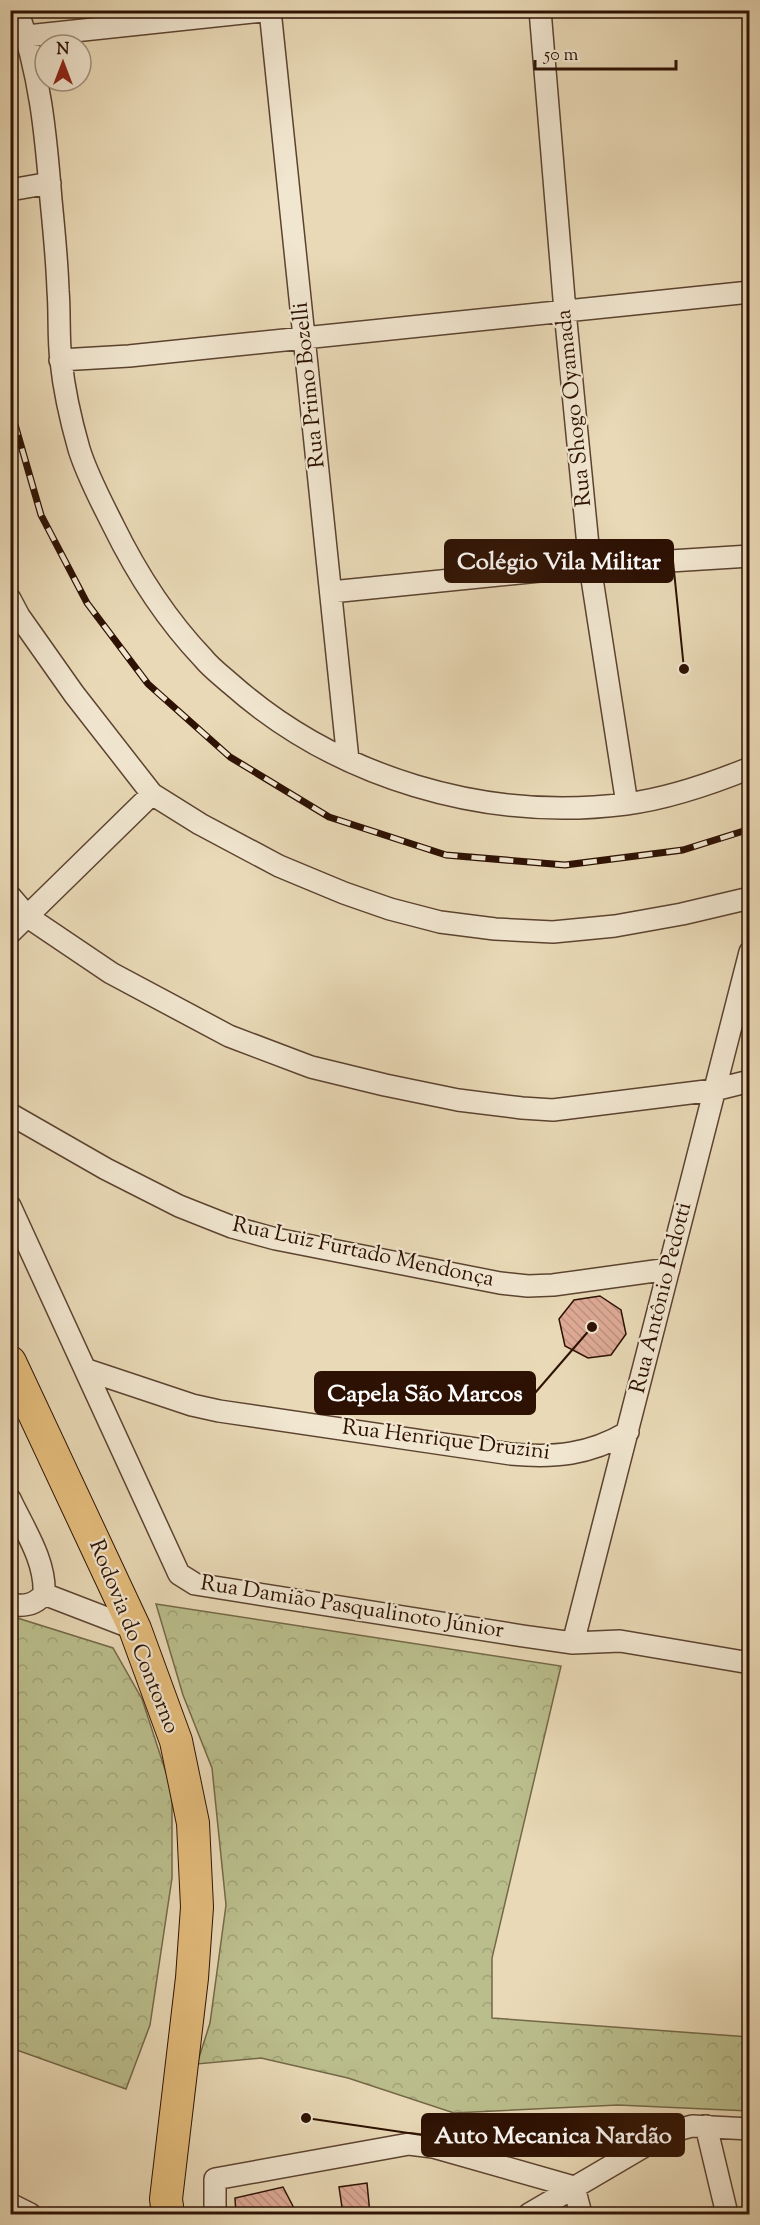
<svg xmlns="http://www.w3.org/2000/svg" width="760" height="2225" viewBox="0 0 760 2225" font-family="'Sorts Mill Goudy',serif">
  <defs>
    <pattern id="forest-crowns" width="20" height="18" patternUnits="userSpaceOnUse" patternTransform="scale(1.5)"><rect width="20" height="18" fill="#babe8c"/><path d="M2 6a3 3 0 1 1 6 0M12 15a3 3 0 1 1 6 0" fill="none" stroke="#a0a277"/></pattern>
    <pattern id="building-back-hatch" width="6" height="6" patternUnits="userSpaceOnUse" patternTransform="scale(1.5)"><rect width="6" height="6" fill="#deaa96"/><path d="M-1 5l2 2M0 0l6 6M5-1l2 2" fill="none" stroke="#bf9180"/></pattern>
  </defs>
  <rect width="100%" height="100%" fill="#e9d9b6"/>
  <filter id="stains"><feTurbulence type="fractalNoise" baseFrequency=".00333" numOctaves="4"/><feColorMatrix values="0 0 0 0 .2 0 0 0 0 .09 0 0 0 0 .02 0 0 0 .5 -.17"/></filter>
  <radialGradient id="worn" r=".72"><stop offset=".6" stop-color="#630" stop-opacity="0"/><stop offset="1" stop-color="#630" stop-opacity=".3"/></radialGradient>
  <path fill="url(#forest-crowns)" stroke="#746848" stroke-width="1.5" d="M156,1604l405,62 -69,292v60l257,19v74l-131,-6 -164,8 -106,-35 -87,-20 -64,6 13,-41 16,-118 -14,-137 -29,-73z
    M11,1616l102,32 29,51 30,92v87l-22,147 -24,64 -115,-41z"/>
  <path fill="url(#building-back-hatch)" stroke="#2d1103" stroke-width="1.5" d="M600,1296l21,14 5,24 -15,21 -23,3 -23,-12 -6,-27 15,-19z
    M367,2183l3,31h-27l-4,-27z
    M283,2187l14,27h-61l-1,-16z"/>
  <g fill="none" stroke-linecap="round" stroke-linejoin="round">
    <g stroke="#5c4330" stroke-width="24">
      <path id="street" d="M17,10c23,61 29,126 34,190 3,30 6,60 7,90 2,23 0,47 3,71 3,29 10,60 18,88 8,26 22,52 34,76 24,49 53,94 90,133 8,10 19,18 28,26 106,94 255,138 395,120 40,-5 87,-21 124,-36
        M270,10l78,750
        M540,10l25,301 25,255 37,238
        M27,36l246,-26
        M10,190l40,-7
        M60,360l69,-4 621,-64
        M331,592l259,-26 160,-10
        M10,599l9,17 55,78 78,100 48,30 79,42 65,27 46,16 50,13 55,7 58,3 62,-6 67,-12 68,-16
        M10,896l18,21 83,56 118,63 82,31 74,18 73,15 64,8 31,2 161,-20 36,-9
        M10,933l142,-139
        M10,1114l96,55 73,37 53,21 44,12 224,44 28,3 25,-1 116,-16
        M10,1206l169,368 16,10 328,52 50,7 47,-2 130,22
        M87,1370l105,35 27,6 292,43c43,4 78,1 117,-22
        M10,1499c14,30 36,62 34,95
        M44,1594l91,35
        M10,1604c14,3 25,1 34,-10
        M573,1643l177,-691
        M706,2126l21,88
        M10,2204l20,10
        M215,2214v-35l194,-35 24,3 141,40 7,27
        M529,2214l138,-81 25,-7 58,3"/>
    </g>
    <g stroke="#2d1103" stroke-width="34">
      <path id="primary" d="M10,1362l125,267 41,112 17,82 4,84 -5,71 -26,221 2,15"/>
    </g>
    <use href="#street" stroke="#f1e6d0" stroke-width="21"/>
    <use href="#primary" stroke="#e4bc7b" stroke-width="32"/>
    <g stroke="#2d1103" stroke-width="7">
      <path id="rail" d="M10,394l2,20 29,101 46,88 61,81 82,73 99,60 117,38 119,10 118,-15 67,-21"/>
    </g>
    <use href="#rail" stroke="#f1e6d0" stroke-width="4.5" stroke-dasharray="14" stroke-linecap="butt"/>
  </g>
  <g text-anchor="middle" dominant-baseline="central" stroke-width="4.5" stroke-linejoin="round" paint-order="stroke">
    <g font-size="22" fill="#2d1103" stroke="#f1e6d0">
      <text transform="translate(310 385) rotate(-96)">Rua Primo Bozelli</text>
      <text transform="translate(575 408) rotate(-96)">Rua Shogo Oyamada</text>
      <text transform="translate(363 1253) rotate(12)">Rua Luiz Furtado Mendonça</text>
      <text transform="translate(662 1298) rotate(-76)">Rua Antônio Pedotti</text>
      <text transform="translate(446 1441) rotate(7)">Rua Henrique Druzini</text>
      <text transform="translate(352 1608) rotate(9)">Rua Damião Pasqualinoto Júnior</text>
      <text transform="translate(133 1637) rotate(68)">Rodovia do Contorno</text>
    </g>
  </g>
  <path fill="none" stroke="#2d1103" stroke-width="2" d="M684 669L673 561M592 1327L535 1393M306 2118L422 2135"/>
  <g fill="#2d1103" stroke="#f1e6d0" stroke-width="2">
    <circle cx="684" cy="669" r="6"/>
    <circle cx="592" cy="1327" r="6"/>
    <circle cx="306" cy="2118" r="6"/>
  </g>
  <g fill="#2d1103" stroke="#2d1103" stroke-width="2">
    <rect x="445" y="540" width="228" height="42" rx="6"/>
    <rect x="315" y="1372" width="220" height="42" rx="6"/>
    <rect x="422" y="2114" width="262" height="42" rx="6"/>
  </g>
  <g font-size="24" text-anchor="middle" font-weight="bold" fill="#fff">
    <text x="559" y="569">Colégio Vila Militar</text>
    <text x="425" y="1401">Capela São Marcos</text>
    <text x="553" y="2143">Auto Mecanica Nardão</text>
  </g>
  <rect width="760" height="2225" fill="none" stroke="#e9d9b6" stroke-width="36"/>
  <rect x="12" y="12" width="736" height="2201" fill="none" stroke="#2d1103" stroke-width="3"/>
  <rect x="18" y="18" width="724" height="2189" fill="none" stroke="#2d1103" stroke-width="1.5"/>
  <g transform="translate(63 63)"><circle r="28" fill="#f1e6d0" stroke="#a3917e" stroke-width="1.5"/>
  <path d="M0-4.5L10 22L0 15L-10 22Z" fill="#8f2418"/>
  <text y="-9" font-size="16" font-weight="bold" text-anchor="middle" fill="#2d1103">N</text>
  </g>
  <path d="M535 60v9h141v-9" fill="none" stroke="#2d1103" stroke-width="3"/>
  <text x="544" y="60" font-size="18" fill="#2d1103" stroke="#f1e6d0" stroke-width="4.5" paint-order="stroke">50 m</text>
  <rect width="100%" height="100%" filter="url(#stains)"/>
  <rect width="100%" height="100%" fill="url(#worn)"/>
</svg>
